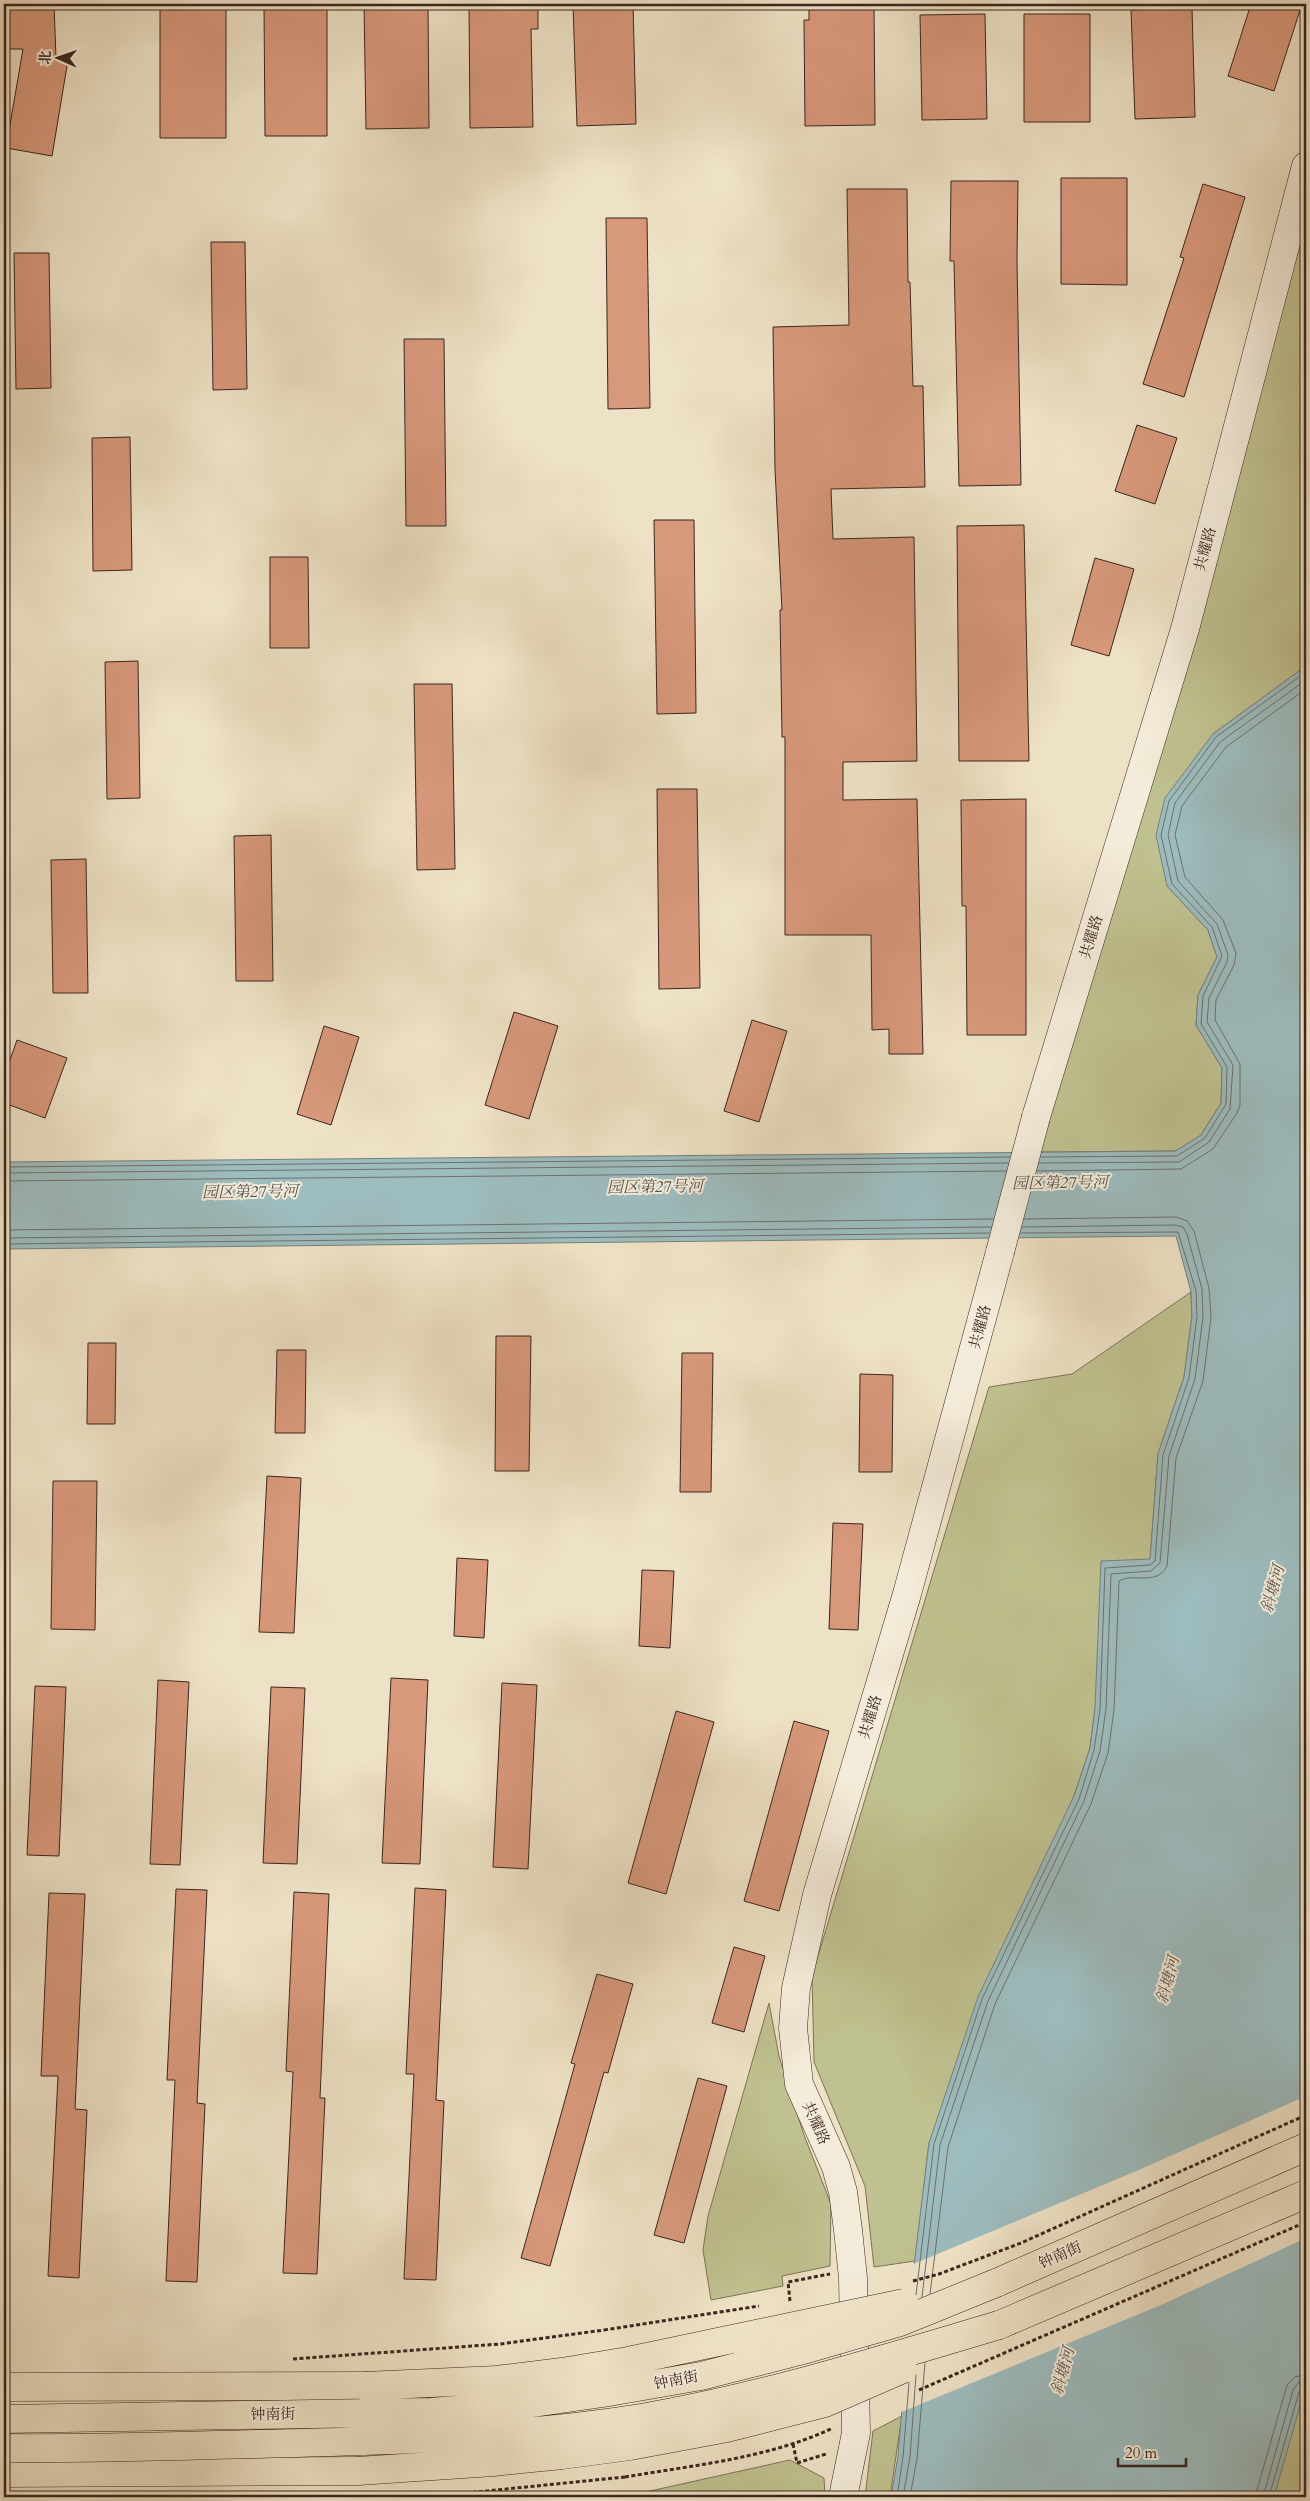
<svg xmlns="http://www.w3.org/2000/svg" width="1310" height="2501" viewBox="0 0 1310 2501" font-family="Cardo,'Noto Serif SC',serif">
	<style>
		.green { fill: #c0c190; stroke: #7e7357 }
		.water { fill: #9dbcbe; stroke: #76807e }
		.pier { fill: #eee2c6 }
		.lines { fill: none; stroke-linecap: round; stroke-linejoin: round }
		.shore { stroke: #6c706e; stroke-width: 1 }
		.building { fill: #d8987b; stroke: #3b251e }
		.secondary-casing { stroke: #3b251e; stroke-width: 29 }
		.primary-casing { stroke: #3b251e; stroke-width: 29 }
		.path { stroke: #3b251e; stroke-width: 3; stroke-dasharray: 4 2.5; stroke-linecap: butt }
		.secondary { stroke: #f4ecda; stroke-width: 28 }
		.primary { stroke: #eee2c6; stroke-width: 28 }
		.secondary-bridge-casing { stroke: #3b251e; stroke-width: 29; stroke-linecap: butt }
		.primary-bridge-casing { stroke: #3b251e; stroke-width: 29; stroke-linecap: butt }
		.path-bridge { stroke: #3b251e; stroke-width: 3; stroke-dasharray: 4 2.5; stroke-linecap: butt }
		.secondary-bridge { stroke: #f4ecda; stroke-width: 28 }
		.primary-bridge { stroke: #eee2c6; stroke-width: 28 }
		.labels { text-anchor: middle; dominant-baseline: central; stroke-width: 4; stroke-linejoin: round; paint-order: stroke }
		.street-label { font-size: 15px; fill: #3b251e; stroke: #f4ecda }
		.water-label { font-size: 16px; font-style: italic; fill: #58524e; stroke: #f4ecda }
	</style>
	<rect width="100%" height="100%" fill="#eee2c6"/>
	<filter id="stains"><feTurbulence type="fractalNoise" baseFrequency=".004" numOctaves="4"/><feColorMatrix values="0 0 0 0 .2 0 0 0 0 .09 0 0 0 0 .02 0 0 0 .5 -.17"/></filter>
	<radialGradient id="worn" r=".72"><stop offset=".6" stop-color="#630" stop-opacity="0"/><stop offset="1" stop-color="#630" stop-opacity=".3"/></radialGradient>
	<path class="green" d="M1306,169V666L1213,734L1167,886L1208,930L1217,957L1198,995L1196,1025L1222,1068L1221,1103L1201,1135L1176,1151L1036,1152Z
		M1191,1292L1192,1316L1184,1377L1158,1454L1150,1560L1095,1708L1090,1748L1074,1796L929,2143L915,2261L874,2267L865,2186L814,2062L812,1976L989,1387L1072,1374Z
		M769,2003L779,2056L804,2135L831,2204L830,2266L782,2276L783,2286L711,2300L703,2250L708,2216Z
		M1306,2383V2497H1273Z
		M902,2416L890,2497H865L873,2431Z
		M790,2460L824,2478L825,2497H623Z"/>
	<path class="water" d="M1306,666V2385L1274,2497H891L898,2456L914,2266L929,2143L978,1997L1074,1796L1090,1748L1095,1708L1101,1561L1150,1559L1158,1454L1184,1377L1192,1316L1191,1292L1176,1236L4,1249V1162L1176,1151L1201,1135L1221,1103L1222,1068L1196,1025L1198,995L1217,957L1208,930L1167,886L1156,835L1165,798L1213,734Z"/>
	<path class="pier" d="M1306,2096V2238L1161,2305L899,2413L911,2265L1134,2172Z"/>
	<g class="lines">
		<path class="shore" d="M1041,1157L1177,1156L1205,1138L1226,1104L1227,1067L1201,1024L1203,996L1222,956L1212,927L1172,884L1161,835L1169,801L1216,737L1306,672
			M1039,1163L1179,1162L1209,1142L1230,1109L1233,1065L1207,1022L1209,998L1227,962L1228,955L1217,924L1178,881L1168,835L1175,803L1220,742L1306,680
			M4,1167L1010,1157
			M1037,1171L1181,1169L1213,1149L1237,1113L1240,1105V1064L1215,1020L1216,1000L1234,965L1236,953L1223,920L1185,877L1175,835L1182,806L1226,747L1306,689
			M4,1173L1008,1163
			M4,1181L1006,1171
			M4,1230L993,1219
			M4,1238L991,1227
			M4,1244L989,1233
			M930,2294L948,2147L995,2004L1091,1804L1108,1753L1114,1710L1119,1581C1134,1572 1156,1587 1167,1566L1176,1458L1203,1381L1211,1317L1209,1288L1194,1231L1187,1221L1176,1217L1024,1219
			M916,2295L934,2144L982,1999L1079,1799L1094,1750L1100,1709L1105,1568L1150,1565L1155,1561L1163,1455L1189,1378L1197,1317L1196,1291L1178,1232L1021,1233
			M922,2297L940,2145L988,2001L1084,1801L1100,1751L1106,1709L1111,1574L1151,1571L1160,1563L1169,1456L1195,1379L1203,1317L1202,1289L1187,1234L1183,1227L1175,1225L1022,1227
			M897,2497L903,2457L909,2383
			M903,2497L910,2457L916,2375
			M910,2497L917,2458L925,2363
			M1255,2497L1287,2385L1295,2377L1306,2374
			M1263,2497L1293,2390L1298,2383L1306,2381
			M1269,2497L1299,2392L1306,2388"/>
	</g>
	<path class="building" d="M7,4H54L56,58L68,60L52,156L6,148L23,49H8Z
		M264,4H327V136H265Z
		M364,4H428L429,128L366,129Z
		M469,4H538V29H531L533,127L470,128Z
		M573,4H633L636,124L577,126Z
		M809,4H874L875,125L805,126L804,20H809Z
		M1251,4H1302L1274,91L1228,76Z
		M160,8H226V138H160Z
		M1192,8L1195,117L1135,119L1131,10Z
		M985,14L987,119L922,120L920,15Z
		M1024,14H1090V122H1024Z
		M1061,178H1127V285L1061,284Z
		M951,181H1018L1017,262L1021,485L959,486L954,261H950Z
		M1203,184L1245,197L1184,397L1143,384L1184,258L1180,257Z
		M847,189H907L908,282H910L913,386H923L925,487L831,489L833,539L914,537L917,761L843,762V800L917,799L923,1054H889V1029L872,1030L871,935H785V737H782L780,610H782L775,469L773,327L849,325Z
		M606,218H647L650,408L608,409Z
		M211,242H245L247,389L213,390Z
		M14,253H49L51,388L16,389Z
		M404,339H444L446,526H406Z
		M1137,425L1177,438L1155,504L1115,491Z
		M130,437L132,570L93,571L92,438Z
		M654,520H694L696,713L657,714Z
		M1024,525L1029,761H959L957,526Z
		M270,557H308L309,648H270Z
		M1095,558L1134,569L1109,656L1071,645Z
		M138,661L140,798L107,799L105,662Z
		M414,684H452L455,869L417,870Z
		M657,789H697L700,988L659,989Z
		M1026,799V1035H967L966,906H962L961,800Z
		M271,835L273,981H236L234,836Z
		M86,859L88,993H53L51,860Z
		M514,1012L558,1026L529,1119L485,1105Z
		M752,1020L787,1031L759,1122L724,1111Z
		M324,1026L359,1037L331,1125L297,1114Z
		M17,1040L67,1058L45,1118L4,1103V1077Z
		M496,1336H531L529,1471H495Z
		M88,1343H116L115,1424H87Z
		M277,1350H306L305,1433H275Z
		M682,1353H713L711,1492H680Z
		M860,1374L893,1375L892,1472H859Z
		M267,1476L301,1478L294,1633L259,1632Z
		M53,1481H97L95,1630L51,1629Z
		M833,1523L863,1524L858,1630L829,1629Z
		M457,1558L488,1560L484,1638L454,1636Z
		M642,1570L674,1571L670,1648L639,1646Z
		M391,1678L428,1680L420,1864L382,1863Z
		M158,1680L189,1682L180,1865L150,1864Z
		M502,1683L537,1685L528,1869L493,1867Z
		M35,1686L66,1687L59,1856L27,1855Z
		M271,1687L305,1688L297,1864L263,1863Z
		M676,1711L714,1722L666,1894L628,1883Z
		M794,1721L829,1731L779,1911L744,1901Z
		M415,1888L446,1890L436,2100L444,2101L436,2280L404,2279L414,2074H406Z
		M176,1889L207,1890L197,2103L205,2104L197,2282L166,2281L175,2080H167Z
		M294,1892L329,1894L320,2098H325L317,2274L283,2273L293,2072L286,2071Z
		M49,1893L85,1894L75,2109L87,2110L79,2278L48,2276L58,2076H41Z
		M734,1947L765,1956L744,2032L712,2023Z
		M597,1974L633,1984L608,2073L604,2072L550,2266L521,2258L575,2064L571,2063Z
		M698,2078L727,2086L684,2243L654,2235Z"/>
	<g class="lines">
		<defs>
			<path id="secondary" d="M1036,1117L1185,629L1306,166
				M843,2497L856,2433L853,2278L848,2230L843,2192L836,2167L799,2084L793,2028L796,1988L817,1895L907,1594L1000,1252"/>
			<path id="primary" d="M996,2283L1306,2147
				M999,2325L1306,2194
				M4,2387L365,2386
				M4,2473L358,2471"/>
		</defs>
		<use href="#secondary" class="secondary-casing"/>
		<use href="#primary" class="primary-casing"/>
		<path class="path" d="M790,2301L788,2282L830,2274
			M293,2359L500,2344L604,2330
			M793,2444L797,2463L826,2454
			M427,2497L625,2477"/>
		<use href="#secondary" class="secondary"/>
		<use href="#primary" class="primary"/>
		<defs>
			<path id="secondary-bridge" d="M1000,1252L1036,1117"/>
			<path id="primary-bridge" d="M365,2386L496,2380L562,2372L628,2361L904,2303
				M4,2419L431,2412L519,2405L603,2393L701,2376L803,2350L900,2322L996,2283
				M4,2448C88,2449 173,2446 257,2444C385,2441 514,2438 641,2418C763,2397 881,2360 999,2325
				M358,2471L493,2462L562,2455L630,2446L727,2428L825,2403L903,2369"/>
		</defs>
		<use href="#secondary-bridge" class="secondary-bridge-casing"/>
		<use href="#primary-bridge" class="primary-bridge-casing"/>
		<path class="path-bridge" d="M913,2281L939,2274L1021,2243L1306,2115
			M604,2330L759,2306
			M919,2390L1306,2222
			M625,2477C695,2465 769,2458 833,2428"/>
		<use href="#secondary-bridge" class="secondary-bridge"/>
		<use href="#primary-bridge" class="primary-bridge"/>
	</g>
	<g class="labels">
		<g class="street-label">
			<text transform="translate(1205 549) rotate(-75)">共耀路</text>
			<text transform="translate(1091 937) rotate(-73)">共耀路</text>
			<text transform="translate(980 1327) rotate(-75)">共耀路</text>
			<text transform="translate(870 1717) rotate(-73)">共耀路</text>
			<text transform="translate(816 2123) rotate(66)">共耀路</text>
			<text transform="translate(1060 2255) rotate(-24)">钟南街</text>
			<text transform="translate(676 2380) rotate(-11)">钟南街</text>
			<text transform="translate(273 2414) rotate(-1)">钟南街</text>
		</g>
		<g class="water-label">
			<text transform="translate(1060 1183) rotate(-1)">园区第27号河</text>
			<text transform="translate(655 1187) rotate(-1)">园区第27号河</text>
			<text transform="translate(250 1192) rotate(-1)">园区第27号河</text>
			<text transform="translate(1273 1589) rotate(-75)">斜塘河</text>
			<text transform="translate(1168 1980) rotate(-75)">斜塘河</text>
			<text transform="translate(1063 2371) rotate(-75)">斜塘河</text>
		</g>
	</g>
	<rect width="1310" height="2501" fill="none" stroke="#eee2c6" stroke-width="20"/>
	<rect x="5" y="5" width="1300" height="2491" fill="none" stroke="#3b251e" stroke-width="2.5"/>
	<rect x="10" y="10" width="1290" height="2481" fill="none" stroke="#3b251e"/>
	<g transform="translate(58 58) rotate(272)" stroke="#f4ecda" stroke-width="4" paint-order="stroke">
	<path d="M0-4L9 19L0 12L-9 19Z" fill="#3b251e"/>
	<text y="-8" font-size="14" font-weight="bold" text-anchor="middle" fill="#3b251e">北</text>
	</g>
	<path d="M1118 2458v8h68v-8" fill="none" stroke="#3b251e" stroke-width="2.5"/>
	<text x="1125" y="2458" font-size="15" fill="#3b251e" stroke="#f4ecda" stroke-width="4" paint-order="stroke">20 m</text>
	<rect width="100%" height="100%" filter="url(#stains)"/>
	<rect width="100%" height="100%" fill="url(#worn)"/>
</svg>
